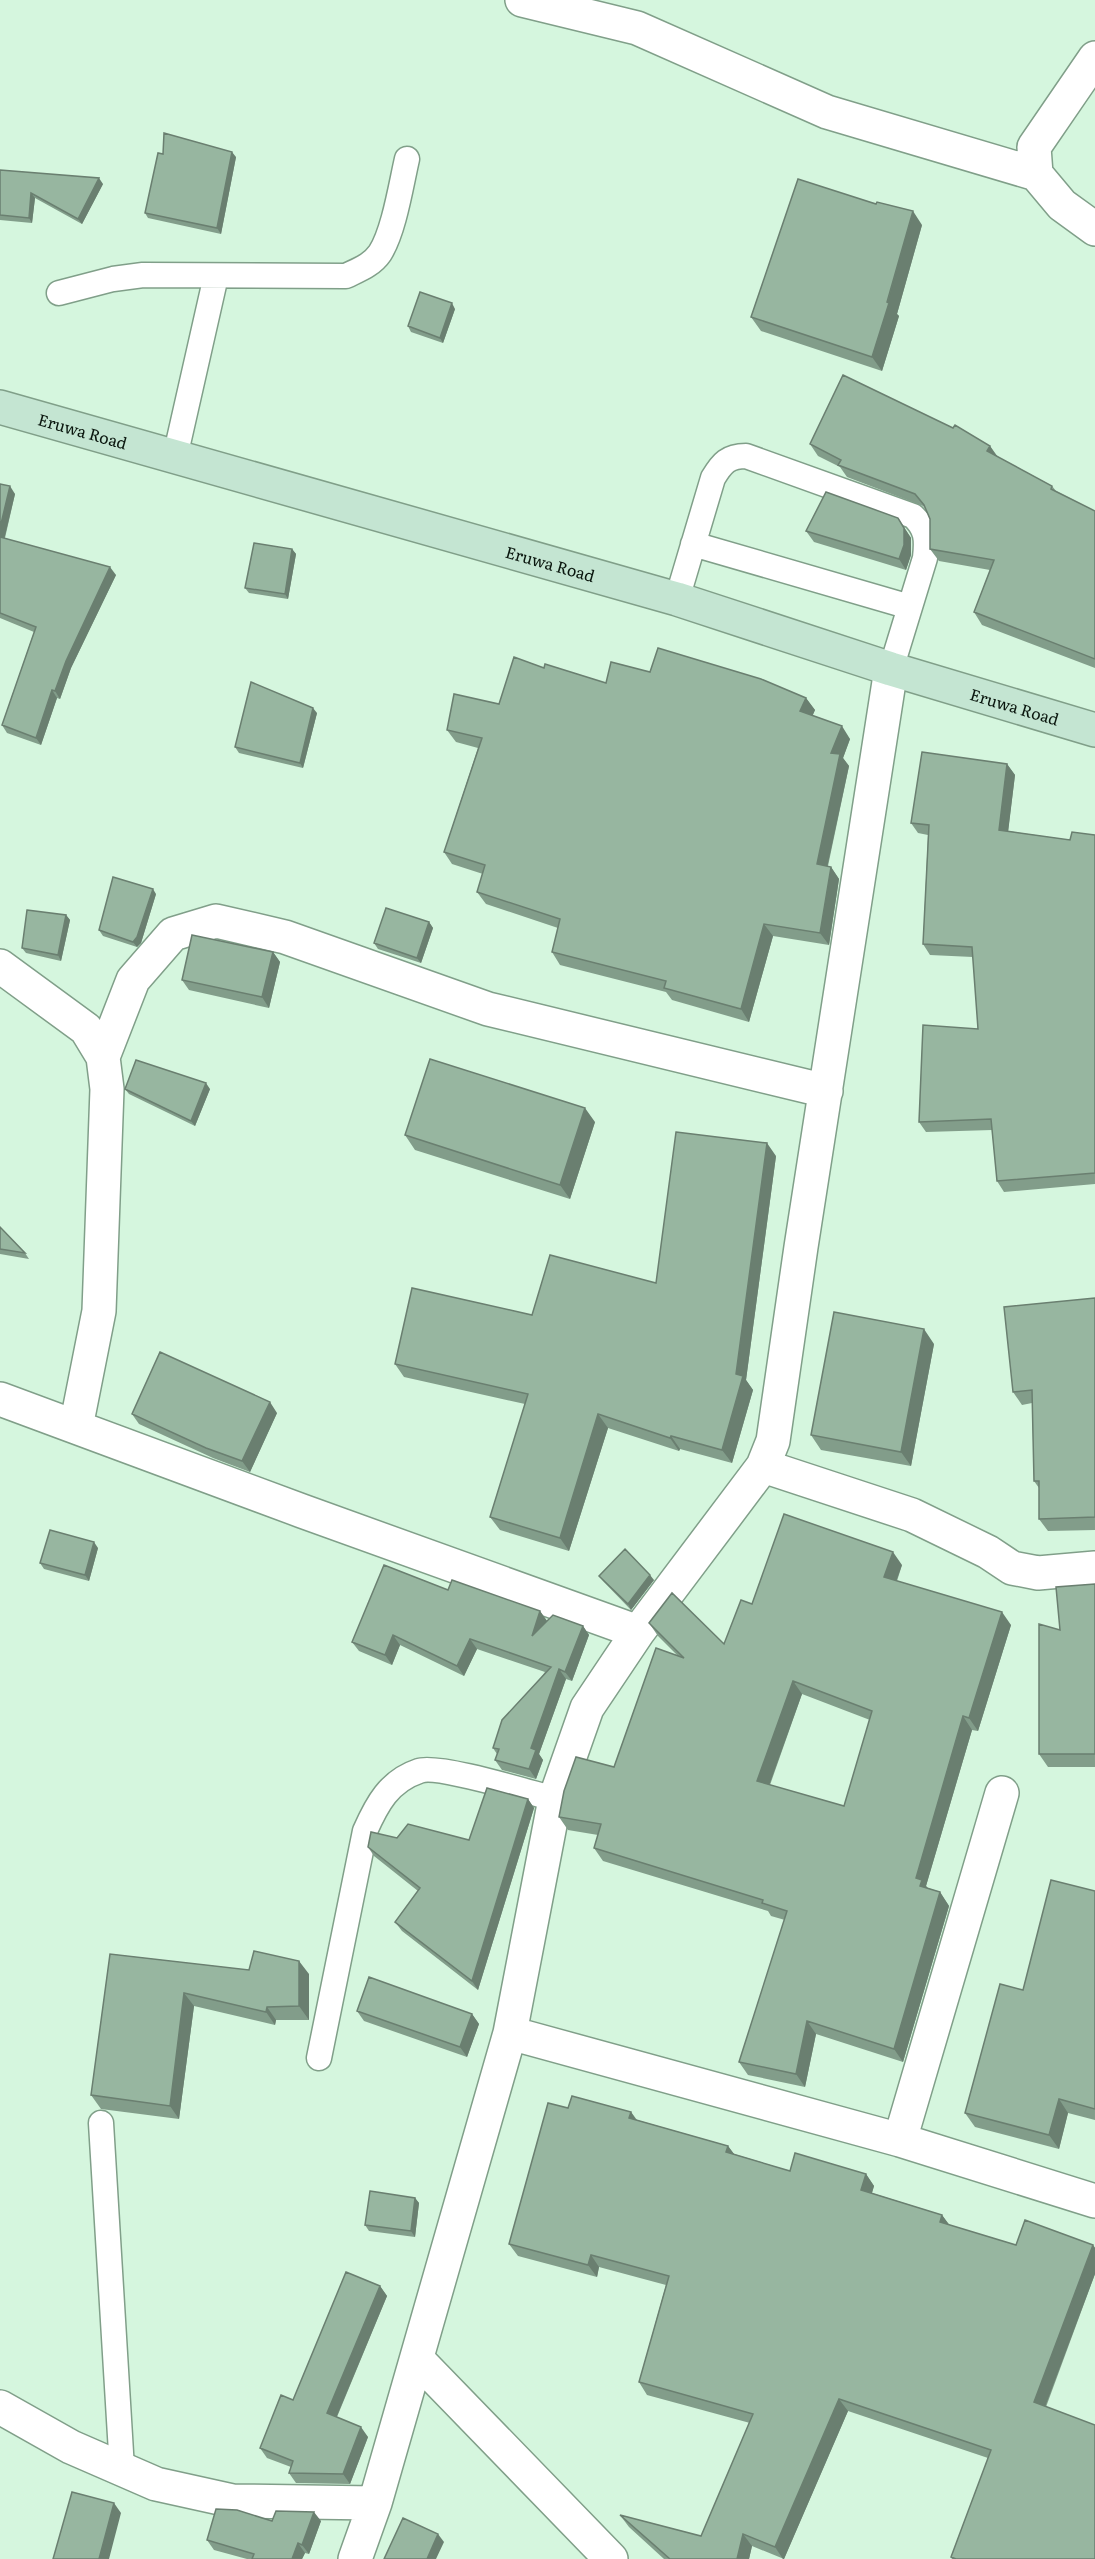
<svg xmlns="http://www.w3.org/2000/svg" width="1095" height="2559" viewBox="0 0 1095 2559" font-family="Literata,serif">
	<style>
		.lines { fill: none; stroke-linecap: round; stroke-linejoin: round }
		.service-casing { stroke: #809f89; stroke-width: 27 }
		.minor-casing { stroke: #809f89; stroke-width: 36 }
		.secondary-casing { stroke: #809f89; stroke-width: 36 }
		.service { stroke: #fff; stroke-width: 24 }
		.minor { stroke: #fff; stroke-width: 33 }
		.secondary { stroke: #c4e5d2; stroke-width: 33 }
		.wall { fill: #829d8a; fill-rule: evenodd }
		.shaded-wall { fill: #6a7f70 }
		.building { fill: #97b6a0; stroke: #6a7f70; stroke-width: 1.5; fill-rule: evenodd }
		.labels { text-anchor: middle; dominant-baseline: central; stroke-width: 5; stroke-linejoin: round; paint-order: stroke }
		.street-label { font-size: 16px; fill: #0a160e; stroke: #f0fef4 }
	</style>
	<rect width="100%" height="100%" fill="#d5f6de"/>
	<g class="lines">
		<defs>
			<path id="service" d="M59,293L113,279L143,275L346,276C358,270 372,265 380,253C394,231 401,185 407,159
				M175,457L216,276
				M693,544L910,607
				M677,599L713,478C722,463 728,456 746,456L913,516C927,529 927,540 925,558L891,669
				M319,2058L365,1831C377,1804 389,1781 419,1771C437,1764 531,1793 555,1799
				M101,2123L122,2469"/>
			<path id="minor" d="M522,0L637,28L827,112L1036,174
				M1095,58L1034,147L1036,174L1062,205L1095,229
				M0,966L86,1029L103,1057L107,1089L99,1311L76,1427
				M103,1057L133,980L173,934L216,921L285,937L488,1009L826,1091
				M0,1399L302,1511L638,1632
				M763,1466L912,1515L988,1552L1012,1568L1038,1573L1095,1568
				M510,2033L900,2140L1095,2201
				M900,2140L1002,1793
				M417,2359L611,2559
				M0,2407L71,2447L156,2484L233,2501L375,2503
				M355,2559L375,2503L510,2033L555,1799L587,1708L638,1632L763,1466L773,1441L801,1247L891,669"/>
			<g id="secondary">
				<path id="s1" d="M0,407L677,599L891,669L1095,730"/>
			</g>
		</defs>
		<use href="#service" class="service-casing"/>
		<use href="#minor" class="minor-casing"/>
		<use href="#secondary" class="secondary-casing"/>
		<use href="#service" class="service"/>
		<use href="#minor" class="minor"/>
		<use href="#secondary" class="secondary"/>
	</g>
	<path class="wall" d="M163,154L236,157L221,234L148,218L145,213Z
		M0,170L103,184L82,224L35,198L32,223L0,220Z
		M922,225L897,314L899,316L882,371L761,331L751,317Z
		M455,309L443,343L411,332L408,326Z
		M953,428L990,446L998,457L1052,486L1056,491L1095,511V668L982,625L974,612L990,570L939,561L930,549V519L926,509L923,506L847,477L840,467L818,456L810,444Z
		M0,484L15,494L5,538L116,575L71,668L60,699L57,698L41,745L7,733L2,725L34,632L0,618Z
		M898,518L911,538V555L906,570L814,542L806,531Z
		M292,549L296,554L288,599L249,593L245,588Z
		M544,668L606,683L650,672L806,698L815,710L812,716L850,739L843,758L849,766L828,866L831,867L839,879L829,945L773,936L749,1022L672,1000L666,992L560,965L552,952L558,928L486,904L477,892L483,874L452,864L444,852L478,748L456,742L447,730L499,704Z
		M317,713L303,768L239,753L235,747Z
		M1007,764L1015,775L1008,831L1070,840L1095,835V1184L1004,1192L997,1181L992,1130L926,1132L919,1122L978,1029L973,957L930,955L923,944L928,835L918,833L911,823Z
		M156,894L141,943L137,947L103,936L99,930Z
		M66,915L70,920L61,961L26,953L22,948Z
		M429,922L433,928L421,963L378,949L374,943Z
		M273,952L280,962L269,1008L189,990L182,980Z
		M125,1089H210L195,1126L129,1094Z
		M595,1122L570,1199L415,1150L405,1135Z
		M776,1156L746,1380L753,1390L732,1463L680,1449L679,1451L608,1428L569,1551L500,1530L490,1517L525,1404L404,1377L395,1364L532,1315L656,1283Z
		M0,1227L25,1253L29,1259L0,1254Z
		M1095,1298V1530L1048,1531L1039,1519V1488L1034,1481L1032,1403L1022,1405L1013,1392Z
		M934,1344L911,1466L821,1450L811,1435Z
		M277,1413L250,1472L213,1458L139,1424L132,1414Z
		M98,1548L89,1581L44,1569L40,1563Z
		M902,1565L897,1581L1011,1625L978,1731L972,1730L926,1886L928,1888L940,1892L949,1906L903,2062L816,2034L805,2087L748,2075L739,2062L785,1920L771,1916L768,1911L603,1861L594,1848L598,1835L568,1830L559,1817L614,1767L678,1656L658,1636L649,1623L724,1644L752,1604ZM802,1694L870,1720L844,1806L770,1785Z
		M599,1576L654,1580L631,1610L603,1581Z
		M1095,1584V1767H1048L1039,1754Z
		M448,1590L540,1611L547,1621L583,1626L589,1635L572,1681L566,1679L539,1754L543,1760L536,1779L502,1770L495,1760L497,1754L493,1748L545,1672L477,1649L464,1676L400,1645L392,1665L359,1651L352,1642Z
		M528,1799L534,1808L478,1990L402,1931L395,1922L418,1891L374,1856L368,1847L397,1838L469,1840Z
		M1095,1891V2120L1068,2113L1059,2149L975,2127L965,2113L1023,1990Z
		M110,1954L249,1970L309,1974V2020H276L275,2025L194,2006L179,2119L101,2109L91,2095Z
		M357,2011L472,2014L479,2024L467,2057L364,2021Z
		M631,2112L637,2120L728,2146L734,2154L790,2171L866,2174L874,2186L872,2193L942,2215L949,2225L1016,2245H1093L1095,2248V2274L1046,2407L1095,2559H952L951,2557L988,2458L848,2411L784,2559L752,2546L749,2559H664L629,2527L620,2515L701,2536L750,2423L647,2395L639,2382L666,2285L599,2267L597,2277L518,2256L509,2244Z
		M415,2198L419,2203L415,2237L369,2231L365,2225Z
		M380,2286L387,2296L337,2417L368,2437L350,2484L296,2483L289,2473L291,2467L267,2458L260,2448L293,2400Z
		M272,2521H321L309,2554L305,2553L302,2559H247L214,2550L207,2540Z"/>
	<path class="shaded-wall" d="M232,152L236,157L221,234L217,228Z
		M99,178L103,184L82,224L78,219Z
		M31,193L35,198L32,223L29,218Z
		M913,211L922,225L897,314L899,316L882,371L872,357Z
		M452,303L455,309L443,343L440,338Z
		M990,446L998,458L987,451Z
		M10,486L15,494L3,544L0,539V528Z
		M898,518L911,538V555L906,570L899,559Z
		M292,549L296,554L288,599L285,594Z
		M110,567L116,575L71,668L60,699L55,691L66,661Z
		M52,690L57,698L41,745L36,738Z
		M806,698L815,710L809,724L800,711Z
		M313,708L317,713L303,768L300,763Z
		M842,726L850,739L843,758L849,766L825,877L817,864L831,753Z
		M1007,764L1015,775L1007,841L999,830Z
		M831,867L839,879L829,945L820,933Z
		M153,889L156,894L141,943L137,947L133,942Z
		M66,915L70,920L61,961L58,955Z
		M429,922L433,928L421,963L417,958Z
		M764,924L773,936L749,1022L741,1009Z
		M273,952L280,962L269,1008L262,997Z
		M206,1083L210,1089L195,1126L191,1121Z
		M585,1108L595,1122L570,1199L560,1185Z
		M767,1143L776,1156L746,1380L753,1390L732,1463L722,1450L736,1374Z
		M924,1329L934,1344L911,1466L901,1452Z
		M270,1402L277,1413L250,1472L242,1461Z
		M598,1414L608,1428L569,1551L560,1538Z
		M671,1436L680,1449L679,1451L670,1438Z
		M94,1542L98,1548L89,1581L85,1575Z
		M893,1552L902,1565L893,1590L884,1577Z
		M650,1575L654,1580L631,1610L628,1604Z
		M540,1611L547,1621L532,1636Z
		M1002,1612L1011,1625L978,1731L969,1718Z
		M583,1626L589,1635L572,1681L565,1672Z
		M393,1635L400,1645L392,1665L385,1655Z
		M470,1639L477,1649L464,1676L457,1666Z
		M559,1669L566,1679L539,1754L543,1760L536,1779L529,1769L531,1748Z
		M793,1681L802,1694L766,1794L757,1781Z
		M963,1716L972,1730L926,1886L931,1893L920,1886L916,1878Z
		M528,1799L534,1808L478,1990L472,1981Z
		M940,1892L949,1906L903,2062L894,2049Z
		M299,1961L309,1974V2020L299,2006Z
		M184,1993L194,2006L179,2119L170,2106Z
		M267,2007L276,2020L275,2025L266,2012Z
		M472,2014L479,2024L467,2057L460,2047Z
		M807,2021L816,2034L805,2087L796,2074Z
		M1059,2099L1068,2113L1059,2149L1049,2135Z
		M631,2112L639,2124L629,2118Z
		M728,2146L737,2158L726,2152Z
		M866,2174L874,2186L869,2202L861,2190Z
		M415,2198L419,2203L415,2237L411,2231Z
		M942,2215L951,2227L940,2222Z
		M1093,2245L1095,2248V2274L1042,2415L1034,2402Z
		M591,2255L599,2267L597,2277L588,2265Z
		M380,2286L387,2296L334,2423L327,2413Z
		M839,2399L848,2411L784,2559H783L775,2547Z
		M361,2427L368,2437L350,2484L343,2474Z
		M114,2503L121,2513L109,2559H99Z
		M314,2512L321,2521L309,2554L302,2545Z
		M438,2534L444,2542L436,2559H427Z
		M743,2534L752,2546L749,2559H737Z
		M298,2543L305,2553L302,2559H292Z"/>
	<path class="building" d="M164,133L232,152L217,228L145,213L158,153L163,154Z
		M0,170L99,178L78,219L31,193L29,218L0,215Z
		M798,179L876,204L877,202L913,211L887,302L889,303L872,357L751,317Z
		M420,292L452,303L440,338L408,326Z
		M843,375L953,428L955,425L990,446L987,451L1052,486L1051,489L1095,511V659L974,612L994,560L930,549V519L924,505L915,494L838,465L841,460L810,444Z
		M0,484L10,486L0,528Z
		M826,492L898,518L904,528V545L899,559L806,531Z
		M0,537L110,567L66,661L55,691L52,690L36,738L2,725L36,627L0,613Z
		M254,543L292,549L285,594L245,588Z
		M658,648L761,679L806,698L800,711L842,726L831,753L840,754L817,864L831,867L820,933L764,924L741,1009L664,988L666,981L552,952L560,919L477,892L485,865L444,852L482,738L447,730L454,694L499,704L514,657L544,668L545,664L606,683L611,662L650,672Z
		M251,682L313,708L300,763L235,747Z
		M922,752L1007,764L999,830L1070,840L1072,832L1095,835V1173L997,1181L991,1119L919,1122L923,1025L978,1029L972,947L923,944L929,825L911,823Z
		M113,877L153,889L137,937L133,942L99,930Z
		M386,908L429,922L417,958L374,943Z
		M27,910L66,915L58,955L22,948Z
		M192,935L273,952L262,997L182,980Z
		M430,1059L585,1108L560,1185L405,1135Z
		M136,1060L206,1083L191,1121L125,1089Z
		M676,1132L767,1143L736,1374L743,1376L722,1450L671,1436L670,1438L598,1414L560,1538L490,1517L528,1394L395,1364L412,1288L532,1315L550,1255L656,1283Z
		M0,1227L25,1253L0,1249Z
		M1095,1298V1517L1039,1519V1481H1034L1032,1390L1013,1392L1004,1307Z
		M834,1312L924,1329L901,1452L811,1435Z
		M160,1352L270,1402L242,1461L206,1448L132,1414Z
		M784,1514L893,1552L884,1577L1002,1612L969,1718L963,1716L916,1878L922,1880L920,1886L940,1892L894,2049L807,2021L796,2074L739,2062L787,1911L762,1903L763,1900L594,1848L601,1824L559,1817L564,1791L576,1757L614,1767L656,1648L684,1658L649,1623L672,1593L724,1644L741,1600L752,1604ZM793,1681L872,1711L844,1806L757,1781Z
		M50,1530L94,1542L85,1575L40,1563Z
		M625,1549L650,1575L628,1604L599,1576Z
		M384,1565L448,1590L452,1580L540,1611L532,1636L553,1615L583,1626L565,1672L559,1669L531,1748L536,1750L529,1769L495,1760L499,1749L493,1748L502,1720L551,1667L470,1639L457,1666L393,1635L385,1655L352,1642Z
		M1095,1584V1754H1039V1624L1060,1630L1056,1587Z
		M487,1788L528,1799L472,1981L395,1922L420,1888L368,1847L371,1832L397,1838L408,1824L469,1840Z
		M1051,1880L1095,1891V2109L1059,2099L1049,2135L965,2113L1000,1984L1023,1990Z
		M254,1951L299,1961V2006L267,2007L266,2012L184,1993L170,2106L91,2095L110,1954L249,1970Z
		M369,1977L472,2014L460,2047L357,2011Z
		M572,2096L631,2112L629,2118L728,2146L726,2152L790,2171L795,2153L866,2174L861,2190L942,2215L940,2222L1016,2245L1025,2220L1093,2245L1034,2402L1095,2425V2559H956L951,2557L991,2450L839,2399L775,2547L743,2534L737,2559H670L620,2515L701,2536L753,2414L639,2382L669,2276L591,2255L588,2265L509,2244L548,2103L568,2108Z
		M370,2191L415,2198L411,2231L365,2225Z
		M346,2272L380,2286L327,2413L361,2427L343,2474L289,2473L293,2461L260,2448L281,2395L293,2400Z
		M72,2492L114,2503L99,2559H53Z
		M216,2509L237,2510L272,2521L276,2511L314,2512L302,2545L298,2543L292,2559H252L254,2554L207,2540Z
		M403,2518L438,2534L427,2559H384Z"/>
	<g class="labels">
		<g class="street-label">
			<text stroke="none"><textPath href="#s1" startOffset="86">Eruwa Road</textPath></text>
			<text stroke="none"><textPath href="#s1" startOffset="572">Eruwa Road</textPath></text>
			<text stroke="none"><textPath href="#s1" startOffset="1058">Eruwa Road</textPath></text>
		</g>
	</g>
</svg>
